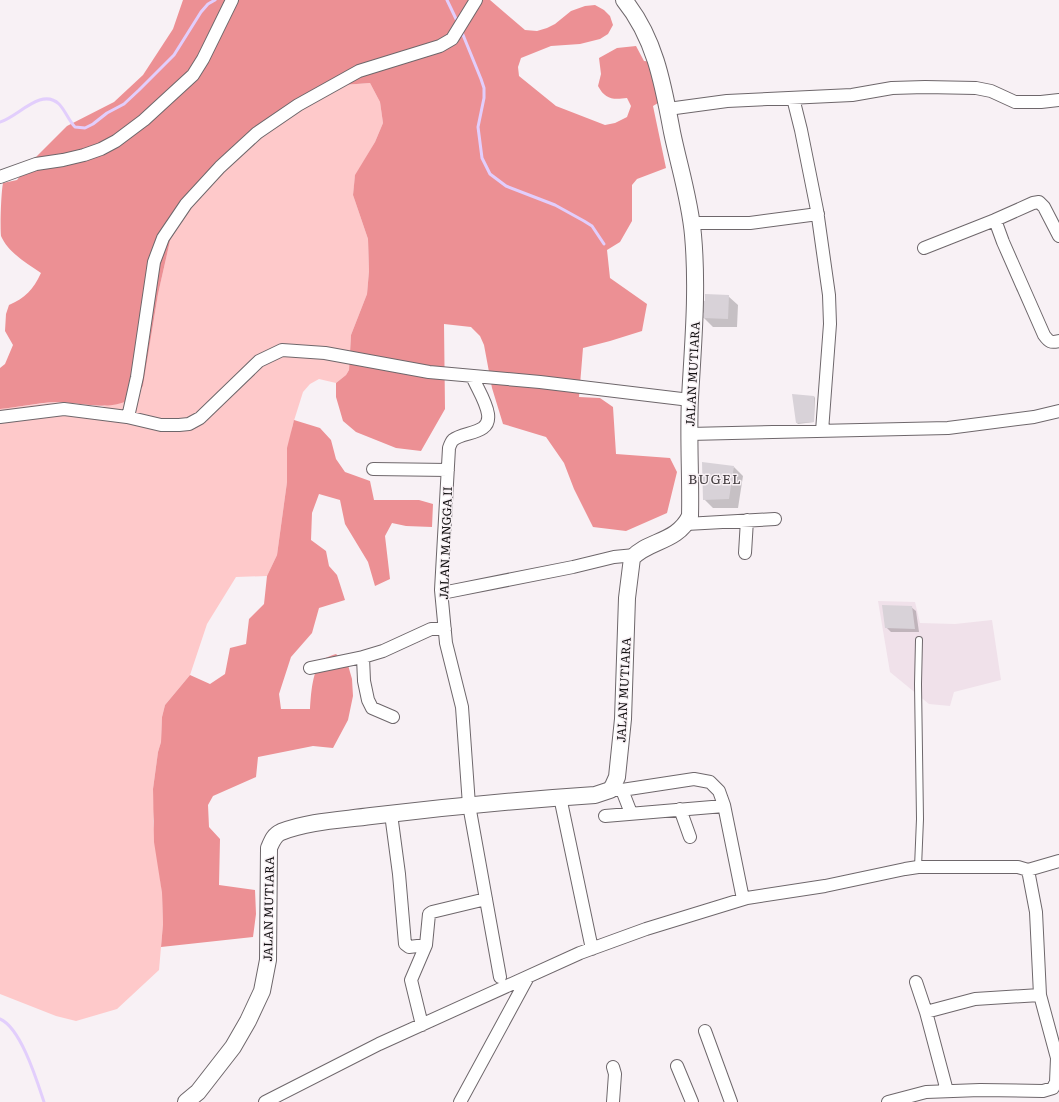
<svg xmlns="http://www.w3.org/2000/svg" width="1059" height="1102" viewBox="0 0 1059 1102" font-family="Literata,serif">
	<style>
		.built { fill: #f0e1ea }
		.green { fill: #fec9ca }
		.forest { fill: #ec9094 }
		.shadow { fill: #0003 }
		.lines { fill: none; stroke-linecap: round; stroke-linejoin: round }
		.stream { stroke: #e2cefc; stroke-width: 3 }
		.building { fill: #d8d2d8 }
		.lane-casing { stroke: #6e676b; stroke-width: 8 }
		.street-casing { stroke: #6e676b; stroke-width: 14 }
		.secondary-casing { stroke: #6e676b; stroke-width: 18 }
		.lane { stroke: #fff; stroke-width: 6 }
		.street { stroke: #fff; stroke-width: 12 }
		.secondary { stroke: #fff; stroke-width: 16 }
		.labels { text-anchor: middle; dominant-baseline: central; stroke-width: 3; stroke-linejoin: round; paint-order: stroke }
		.street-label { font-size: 12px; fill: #0f0d0e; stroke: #f8f1f5 }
		.quarter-label { font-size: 14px; letter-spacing: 1px; fill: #453f42; stroke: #f8f1f5 }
	</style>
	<rect width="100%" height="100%" fill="#f8f1f5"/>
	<path class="built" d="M878,601L915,602L920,623L955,624L992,620L1001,680L954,692L950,706L929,704L890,672Z"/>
	<path class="green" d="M370,83L380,102L383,123L375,142L355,176L353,195L368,239L369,271L367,294L351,335L349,370L346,375L336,383L319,379L310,384L303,392L292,427L287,482L277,555L267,576L236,577L207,624L190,675L165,705L162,717L161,742L158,752L153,789L154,809L153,821L162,893L163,924L159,970L117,1009L76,1021L56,1016L0,994V409L55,402L102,407L140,391L143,386L158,294L172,232L198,194L264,131L343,85Z"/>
	<path class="forest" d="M183,0H490L525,30L537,31L547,28L555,24L571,11L585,6L595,5L604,10L610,16L613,25L608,34L600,39L580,44L551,46L521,58L518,67L519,76L556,106L605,125L615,123L627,117L631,106L627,98C612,100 605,99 598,86L601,74L599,58L617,48L636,46L644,61L654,62L663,100L653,106L666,168L637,179L632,185V221L620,242L607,250L610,278L647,304L642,331L610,341L583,348L579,397L600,398L613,407L616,454L670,458L677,472L667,513L626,531L593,527L574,489L564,463L546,437L503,424L492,388L484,345L480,336L471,327L444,324L445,409L421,451L396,448L356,432L343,421L336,397V383L346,375L349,370L351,335L367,294L369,271L368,239L353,195L355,175L375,142L383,123L380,102L370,83L343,85L264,131L198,194L172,232L158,294L143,386C124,417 84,402 55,402C37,403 18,407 0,409V368L5,364L13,345L5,331L6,314L9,305C25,298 33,290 41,273C26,263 8,252 1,236C0,227 1,193 3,183L17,180L34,159L67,126L114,102L143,75L173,29Z
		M294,420L320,428L331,440L336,459L345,472L370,481L374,500H419L433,504L432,527L406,526L392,523L385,536L390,579L375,586L368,562L345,524L340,500L319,494L312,513L311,540L326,551L329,566L337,575L345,600L319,608L312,633L291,657L279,694L281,709H310C311,695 312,668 324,659C327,657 332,655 336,654L348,665L352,679L353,696L348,720L333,748L313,746L258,757L256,777L213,796L208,805L209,827L220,839L219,885L255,890L256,914L253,937L161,947L163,924L162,893L154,842L153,789L158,752L161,742L162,717L165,705L190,675L210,684L225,674L230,648L246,644L249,619L264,604L267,576L277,555L287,482V448Z"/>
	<path class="shadow" d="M728,296L738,305L737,327H713L704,318L705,314L700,310L706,302Z
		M814,396L815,398L814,422L798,424L797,423Z
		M734,467L743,476L738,508H713L704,499Z
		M911,607L916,611L919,632H891L886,627Z"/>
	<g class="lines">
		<path class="stream" d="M447,0L458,23
			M461,30L481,79L484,88V98L478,127L482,158L490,174L506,186L555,205L584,221L592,226L604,244
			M0,122C18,117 41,87 59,104C65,110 69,121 75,127L85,128L93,124L107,113L124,104L139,90L174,55L201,12L208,4L215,0
			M0,1019C21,1028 37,1081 44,1102"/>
	</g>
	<path class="building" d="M705,294L729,295L728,319L703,318L704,310H699L700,300L705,301Z
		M792,394L814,396V422L796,423Z
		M702,462L734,466L729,499L703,500Z
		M882,605L912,606L915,629L885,628Z"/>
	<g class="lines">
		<defs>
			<path id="lane" d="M918,867L920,819L918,684L919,640"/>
			<path id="street" d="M793,98L801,130L817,210L829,295L830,324L822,431
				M668,109L727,101L852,95L892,88L925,87L976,88L991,91L1015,102H1041L1059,100
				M0,177L36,164L63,160L84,155L101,149L116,141L144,120L193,75L203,59L232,0
				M692,223H750L818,214
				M1059,236L1044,207L1039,202L1033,203L995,220L1003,242L1044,335C1049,342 1051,343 1059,341
				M924,248L995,220
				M472,376C477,388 486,401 488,414C491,435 464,431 453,440C451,442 450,445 449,448L441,590L446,643L462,707L469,805L500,977
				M0,417L64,409L127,417L161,425H179L189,424L200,418L259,361L282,350L325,353L429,372L540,382L690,400
				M128,417L137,377L154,262L163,238L186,204L220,167L257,133L298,105L359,71L440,46L452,39L476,0
				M689,434L948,428L1034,417L1059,411
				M373,469L448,470
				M686,524L775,519
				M745,553L747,520
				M442,593L573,567L614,557L635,555
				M363,657L383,651L431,629H445
				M310,668L363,657L364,681L368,700L372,708L393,717
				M610,790H622L694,779L710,782L719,791L724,805L743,899
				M622,790L631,813
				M560,797L592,949
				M680,809L690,837
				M391,814L399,874L405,944L409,947L426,945
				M605,816L724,806
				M1028,870L1059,861
				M916,982L926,1012L947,1091
				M926,1012L975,999L1040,995
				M422,1025L411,980L426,945L429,914L432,912L486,899
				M705,1031L731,1102
				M677,1066L692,1102
				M613,1067L615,1074L613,1102
				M265,1102L379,1044L580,953L646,929L747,898L825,886L905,869L918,867H1018L1028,870L1036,912L1040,995L1057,1058L1056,1082L1053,1088L1043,1091L980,1090L926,1092L888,1102
				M460,1102L528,977"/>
			<path id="secondary" d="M186,1102L198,1092L233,1047L248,1021L262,991L268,960L269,848C272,841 274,835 281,832C309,821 342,820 371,816C445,807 520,800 595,795L610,790L613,786L617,777L623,719L627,598L632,558C648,540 677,543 690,516C691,477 688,438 690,398C693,344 698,290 693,235C690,200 679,166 672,132C663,84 655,38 624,0"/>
		</defs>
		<use href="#lane" class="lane-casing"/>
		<use href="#street" class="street-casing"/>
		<use href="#secondary" class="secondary-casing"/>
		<use href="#lane" class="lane"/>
		<use href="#street" class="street"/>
		<use href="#secondary" class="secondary"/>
	</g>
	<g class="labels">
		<g class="street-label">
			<text transform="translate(692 374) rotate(-87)">JALAN MUTIARA</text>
			<text transform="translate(445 543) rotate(-88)">JALAN MANGGA II</text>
			<text transform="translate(623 690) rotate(-87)">JALAN MUTIARA</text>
			<text transform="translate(268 909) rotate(-89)">JALAN MUTIARA</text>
		</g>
		<g class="quarter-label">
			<text x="715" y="478">BUGEL</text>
		</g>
	</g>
</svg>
